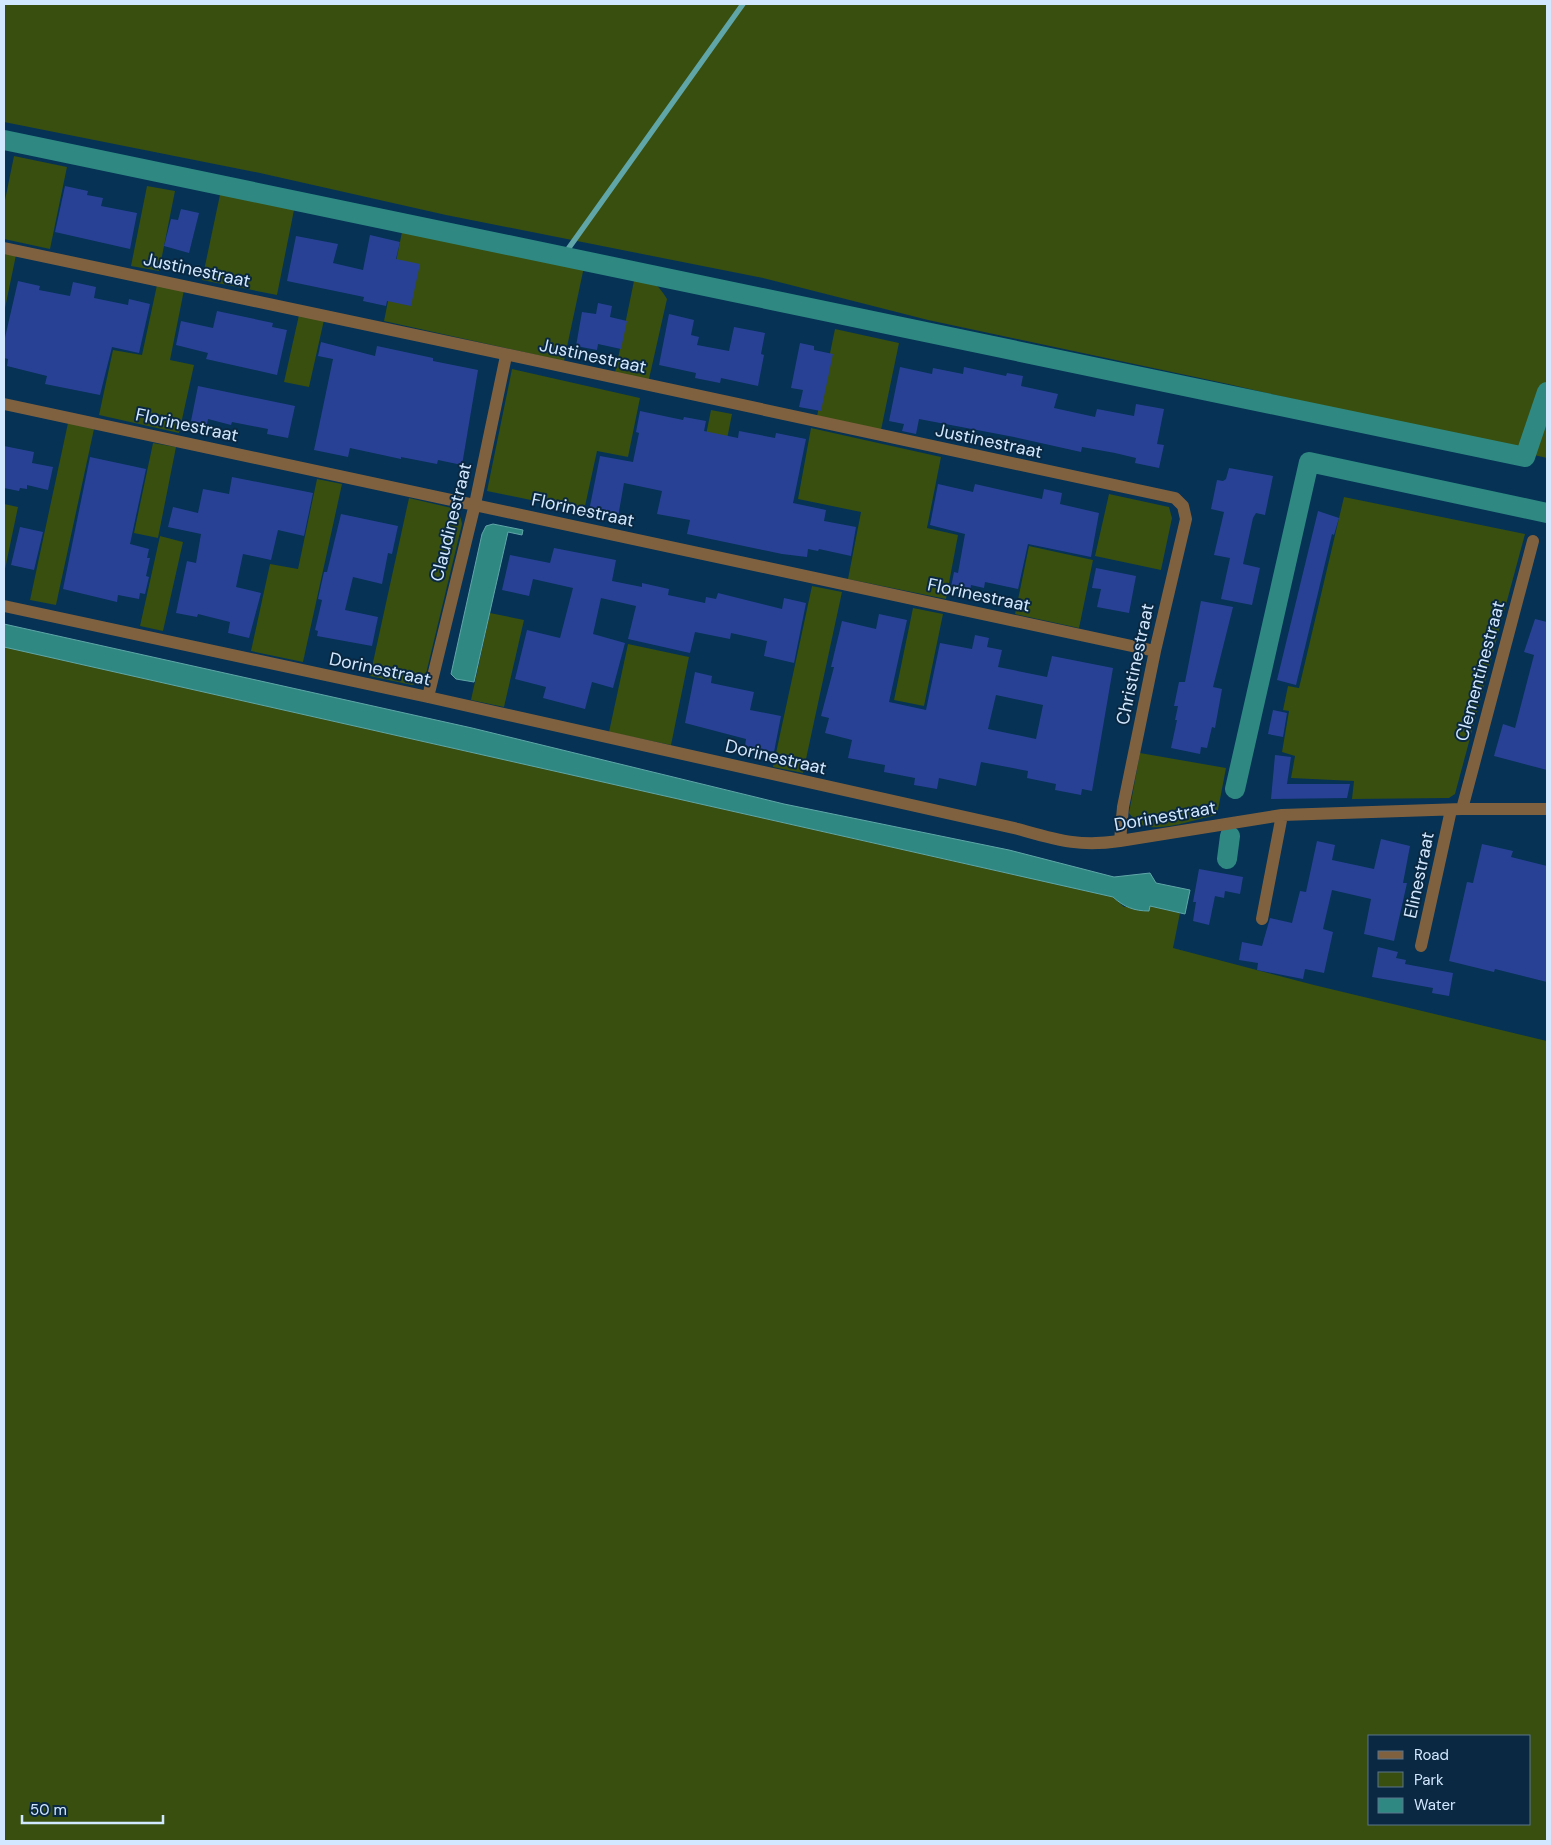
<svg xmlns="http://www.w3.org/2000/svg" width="1551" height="1845" viewBox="0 0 1551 1845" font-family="'DM Sans',sans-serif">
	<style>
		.green { fill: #384f10; fill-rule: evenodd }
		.water { fill: #2f8982; stroke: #60a6a8 }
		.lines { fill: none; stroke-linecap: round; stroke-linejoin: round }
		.stream { stroke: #60a6a8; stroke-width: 5.5 }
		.canal { stroke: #2f8982; stroke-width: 20 }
		.building { fill: #294195; fill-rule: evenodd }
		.minor { stroke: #80613f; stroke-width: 12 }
		.labels { text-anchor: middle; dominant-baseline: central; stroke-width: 4; stroke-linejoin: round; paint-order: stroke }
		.street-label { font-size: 18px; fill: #d2e8ff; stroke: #0a2841 }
	</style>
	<rect width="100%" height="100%" fill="#053255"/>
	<path class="green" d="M4,4H1547V458L1228,384L928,320L763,278L446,215L260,173L4,122Z
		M14,156L67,167L50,249L4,239V205Z
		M147,186L175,191L159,271L131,266Z
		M221,190L295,205L277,295L202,280Z
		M403,227L584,267L564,361L384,321Z
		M4,252L16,255L4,313Z
		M635,276C652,280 658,284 667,299L649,379L615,373Z
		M157,285L184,290L170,360L194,365L179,433L99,415L113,350L142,355Z
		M299,315L324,320L309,387L284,382Z
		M835,329L899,343L881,430L817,416Z
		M512,369L640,398L628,457L597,451L584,511L487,491Z
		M711,410L732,414L719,479L698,475Z
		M68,423L94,429L56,605L30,600Z
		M811,428L941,457L927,528L958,535L946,599L848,579L861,512L798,499Z
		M153,443L176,447L158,538L134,533Z
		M317,479L342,484L303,662L251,651L270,564L298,569Z
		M1109,494L1169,507L1172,518L1161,570L1095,556Z
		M1344,497L1525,534L1455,794L1449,798L1352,799L1354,781L1291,778L1295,756L1282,752L1289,711L1283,710L1288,686L1299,688Z
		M409,498L456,509L460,514L462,524L425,678L423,682L412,685L370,676Z
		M4,504L18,507L4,574Z
		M160,536L183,542L163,631L140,626Z
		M1029,546L1093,560L1079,628L1015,614Z
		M812,586L842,592L803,773L773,767Z
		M913,608L943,614L924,706L894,700Z
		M490,613L524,620L504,707L471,700Z
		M628,644L689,657L671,745L609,732Z
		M4,645L1113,897L1124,907L1150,906L1180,913L1173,948L1314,985L1547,1041V1841H4ZM1370,1736H1530V1824H1370Z
		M1140,753L1226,768L1217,815C1196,819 1166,831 1144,826C1137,824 1133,818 1129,813Z"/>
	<path class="water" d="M493,524L523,530L522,535L508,532L474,682L456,679L451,674L482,534L486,526Z
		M4,624L472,728L784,804L1009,850L1114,877L1150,873L1156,883L1190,890L1185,914L1150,906L1149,911C1134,911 1124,907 1113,897L4,647Z"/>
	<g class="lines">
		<path class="stream" d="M563,256L743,4"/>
		<path class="canal" d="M4,140L1525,457L1547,392
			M1235,789L1309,462L1547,513
			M1227,859L1230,836"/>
	</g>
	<path class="building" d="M65,186L88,191L87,195L103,198L101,206L137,213L130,249L55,232Z
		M181,209L199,213L189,253L164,246L171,219L178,220Z
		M370,235L400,242L396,259L420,264L411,306L387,301L386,306L363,301L364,297L287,281L296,236L338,244L333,263L363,270Z
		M18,281L40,286L39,290L70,296L73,282L96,287L94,298L128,305L129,299L150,304L139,353L112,347L100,395L45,384L47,376L7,366L8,359L4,358V342Z
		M598,303L612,306L610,317L627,321L621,349L598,344L597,350L576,346L582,312L596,314Z
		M217,311L273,323L272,327L287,330L277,375L206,359L208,353L176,345L181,321L213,328Z
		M669,314L694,320L691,335L699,337L697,345L729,351L734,327L765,333L761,354L764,355L758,386L721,378L720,383L695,378L696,373L659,365Z
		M321,342L375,356L377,346L433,358V361L478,370L462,465L438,460L437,464L401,457V459L350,448L348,457L314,450L333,359L318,356Z
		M800,343L814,346V350L833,354L821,411L799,407L803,390L791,388Z
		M900,367L932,374L933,368L963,374L964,367L1006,376L1007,373L1023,376L1021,386L1058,394L1054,408L1095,417L1097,409L1134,416L1136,404L1164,409L1157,444L1164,445L1159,468L1135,463L1136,458L1115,453L1082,447L1081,452L1014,437L919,419L916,434L902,431L904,424L889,421Z
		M198,386L295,406L288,438L267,434L268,429L232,422L231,425L208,419L207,424L191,421Z
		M640,411L683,420L684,417L706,421L704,431L738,438L739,431L775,438L776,433L806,439L793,503L826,510L824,521L856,527L851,556L819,549L818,551L808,549L807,557L782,554L687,534L690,520L657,514L662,491L624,483L618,517L589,511L600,456L633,462L639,433L636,432Z
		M4,446L34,452L32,463L53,467L48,490L27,485V489L20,488L19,491L4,488Z
		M90,457L146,469L130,544L149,549L147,558H150L146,576L149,577L145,594L140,593L139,599L118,595L117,602L63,589Z
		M1229,468L1273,476L1265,515L1256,513L1253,518L1243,564L1260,568L1252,605L1221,599L1230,558L1214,555L1224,512L1211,509L1217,480L1223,481L1226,479Z
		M232,477L313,493L304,536L278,530L271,560L243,554L236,587L261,593L249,638L228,633L230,622L198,614L197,617L176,613L187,561L196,563L201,534L168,527L173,507L198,513L203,489L229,494Z
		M938,484L973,492L975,484L1042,499L1044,489L1062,493L1060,504L1099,513L1091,557L1028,544L1018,589L985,582L984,588L971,585L970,591L951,587L954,572L958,573L965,534L930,525Z
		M1318,511L1339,518L1334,535L1332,534L1296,685L1277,680Z
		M341,514L398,526L392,554L388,553L382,584L353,577L345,610L378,617L372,646L317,636L318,631L315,630L322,600L318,599L324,572H327Z
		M20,527L43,532L34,570L11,565Z
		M554,548L616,560L612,581L642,587V583L669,589L668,595L705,603L706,597L716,599L718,593L782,609L784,598L806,603L794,663L764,656L767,641L731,633L730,639L695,632L690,653L628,639L636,606L601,598L593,634L625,643L613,688L592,682L585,709L543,698L546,687L515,679L527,630L560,638L573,588L533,579L529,596L502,590L510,555L550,563Z
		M1096,568L1136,576L1129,613L1097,607L1101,589L1092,588Z
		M1201,601L1233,607L1213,687L1222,689L1215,728L1212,727L1207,748L1201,747L1200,754L1171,748L1177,720H1175L1178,706H1174L1179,682H1185Z
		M879,614L907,620L889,702L926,710L940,643L972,649L975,635L989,638L987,647L1002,650L998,667L1047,677L1052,656L1113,668L1092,791L1082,789L1081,795L1055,790L1056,784L1027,778L1028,771L981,762L976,786L939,778L937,789L914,785L915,778L884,772L885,765L848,758L852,740L825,733L829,718L821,716L834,667H831L842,621L876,629ZM996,695L1043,705L1036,739L988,729Z
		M1535,619L1547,622V770L1494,756L1503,724L1515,728L1534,655L1524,652Z
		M695,672L712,676L711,683L754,692L750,710L781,716L774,752L745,746L746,739L685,723Z
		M1273,710L1287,713L1283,737L1268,734Z
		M1275,755L1291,757L1287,784H1350L1347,798L1271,799Z
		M1381,839L1410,846L1403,883H1407L1394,941L1364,934L1371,899L1332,890L1323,929L1333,932L1324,973L1305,969L1303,979L1257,970L1258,963L1239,960L1242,942L1262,946L1270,918L1292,923L1300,891L1306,892L1317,841L1335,845L1332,860L1374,869Z
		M1482,844L1513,851L1511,857L1547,866V982L1495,969L1494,972L1449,961L1467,882L1473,883Z
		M1199,869L1243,877L1240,894L1225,891L1224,898L1215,896L1209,925L1193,921L1196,902H1193Z
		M1378,947L1398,952L1396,958L1406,960L1405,964L1453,973L1449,996L1432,993L1433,988L1372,977Z"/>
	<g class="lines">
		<path class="minor" d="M4,248C395,329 784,415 1175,498L1183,506L1186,519L1155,651L1123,807L1120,841
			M4,404L1155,651
			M4,606L428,697L1018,829C1058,840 1078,847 1120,841L1282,815L1462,809H1547
			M428,697L475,504L506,356
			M1462,809L1533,541
			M1262,919L1282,815
			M1421,946L1451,810"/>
	</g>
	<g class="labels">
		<g class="street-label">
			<text transform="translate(197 270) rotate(12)">Justinestraat</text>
			<text transform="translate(593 356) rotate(12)">Justinestraat</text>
			<text transform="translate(187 425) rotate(12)">Florinestraat</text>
			<text transform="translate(989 441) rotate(12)">Justinestraat</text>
			<text transform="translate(583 510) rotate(12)">Florinestraat</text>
			<text transform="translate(451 522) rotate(-76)">Claudinestraat</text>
			<text transform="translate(979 595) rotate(12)">Florinestraat</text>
			<text transform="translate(1135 664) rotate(-78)">Christinestraat</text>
			<text transform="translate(380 669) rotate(12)">Dorinestraat</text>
			<text transform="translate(1480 671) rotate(-75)">Clementinestraat</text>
			<text transform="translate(776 757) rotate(13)">Dorinestraat</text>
			<text transform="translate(1165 816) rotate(-10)">Dorinestraat</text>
			<text transform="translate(1419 875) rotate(-78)">Elinestraat</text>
		</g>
	</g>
	<rect width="1551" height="1845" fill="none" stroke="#d2e8ff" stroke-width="10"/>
	<rect x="1368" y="1735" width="162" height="90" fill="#0a2841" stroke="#5a758d"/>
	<rect x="1378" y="1751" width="25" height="8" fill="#80613f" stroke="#5a758d"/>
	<text x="1414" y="1760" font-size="15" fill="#d2e8ff">Road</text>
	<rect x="1378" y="1772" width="25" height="15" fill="#384f10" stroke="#5a758d"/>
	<text x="1414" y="1785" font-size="15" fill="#d2e8ff">Park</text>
	<rect x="1378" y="1798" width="25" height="15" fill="#2f8982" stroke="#5a758d"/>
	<text x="1414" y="1810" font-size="15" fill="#d2e8ff">Water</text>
	<path d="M22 1815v8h141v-8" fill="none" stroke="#d2e8ff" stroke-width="2.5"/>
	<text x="30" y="1815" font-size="15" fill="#d2e8ff" stroke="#0a2841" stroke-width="4" paint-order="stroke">50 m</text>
</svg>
